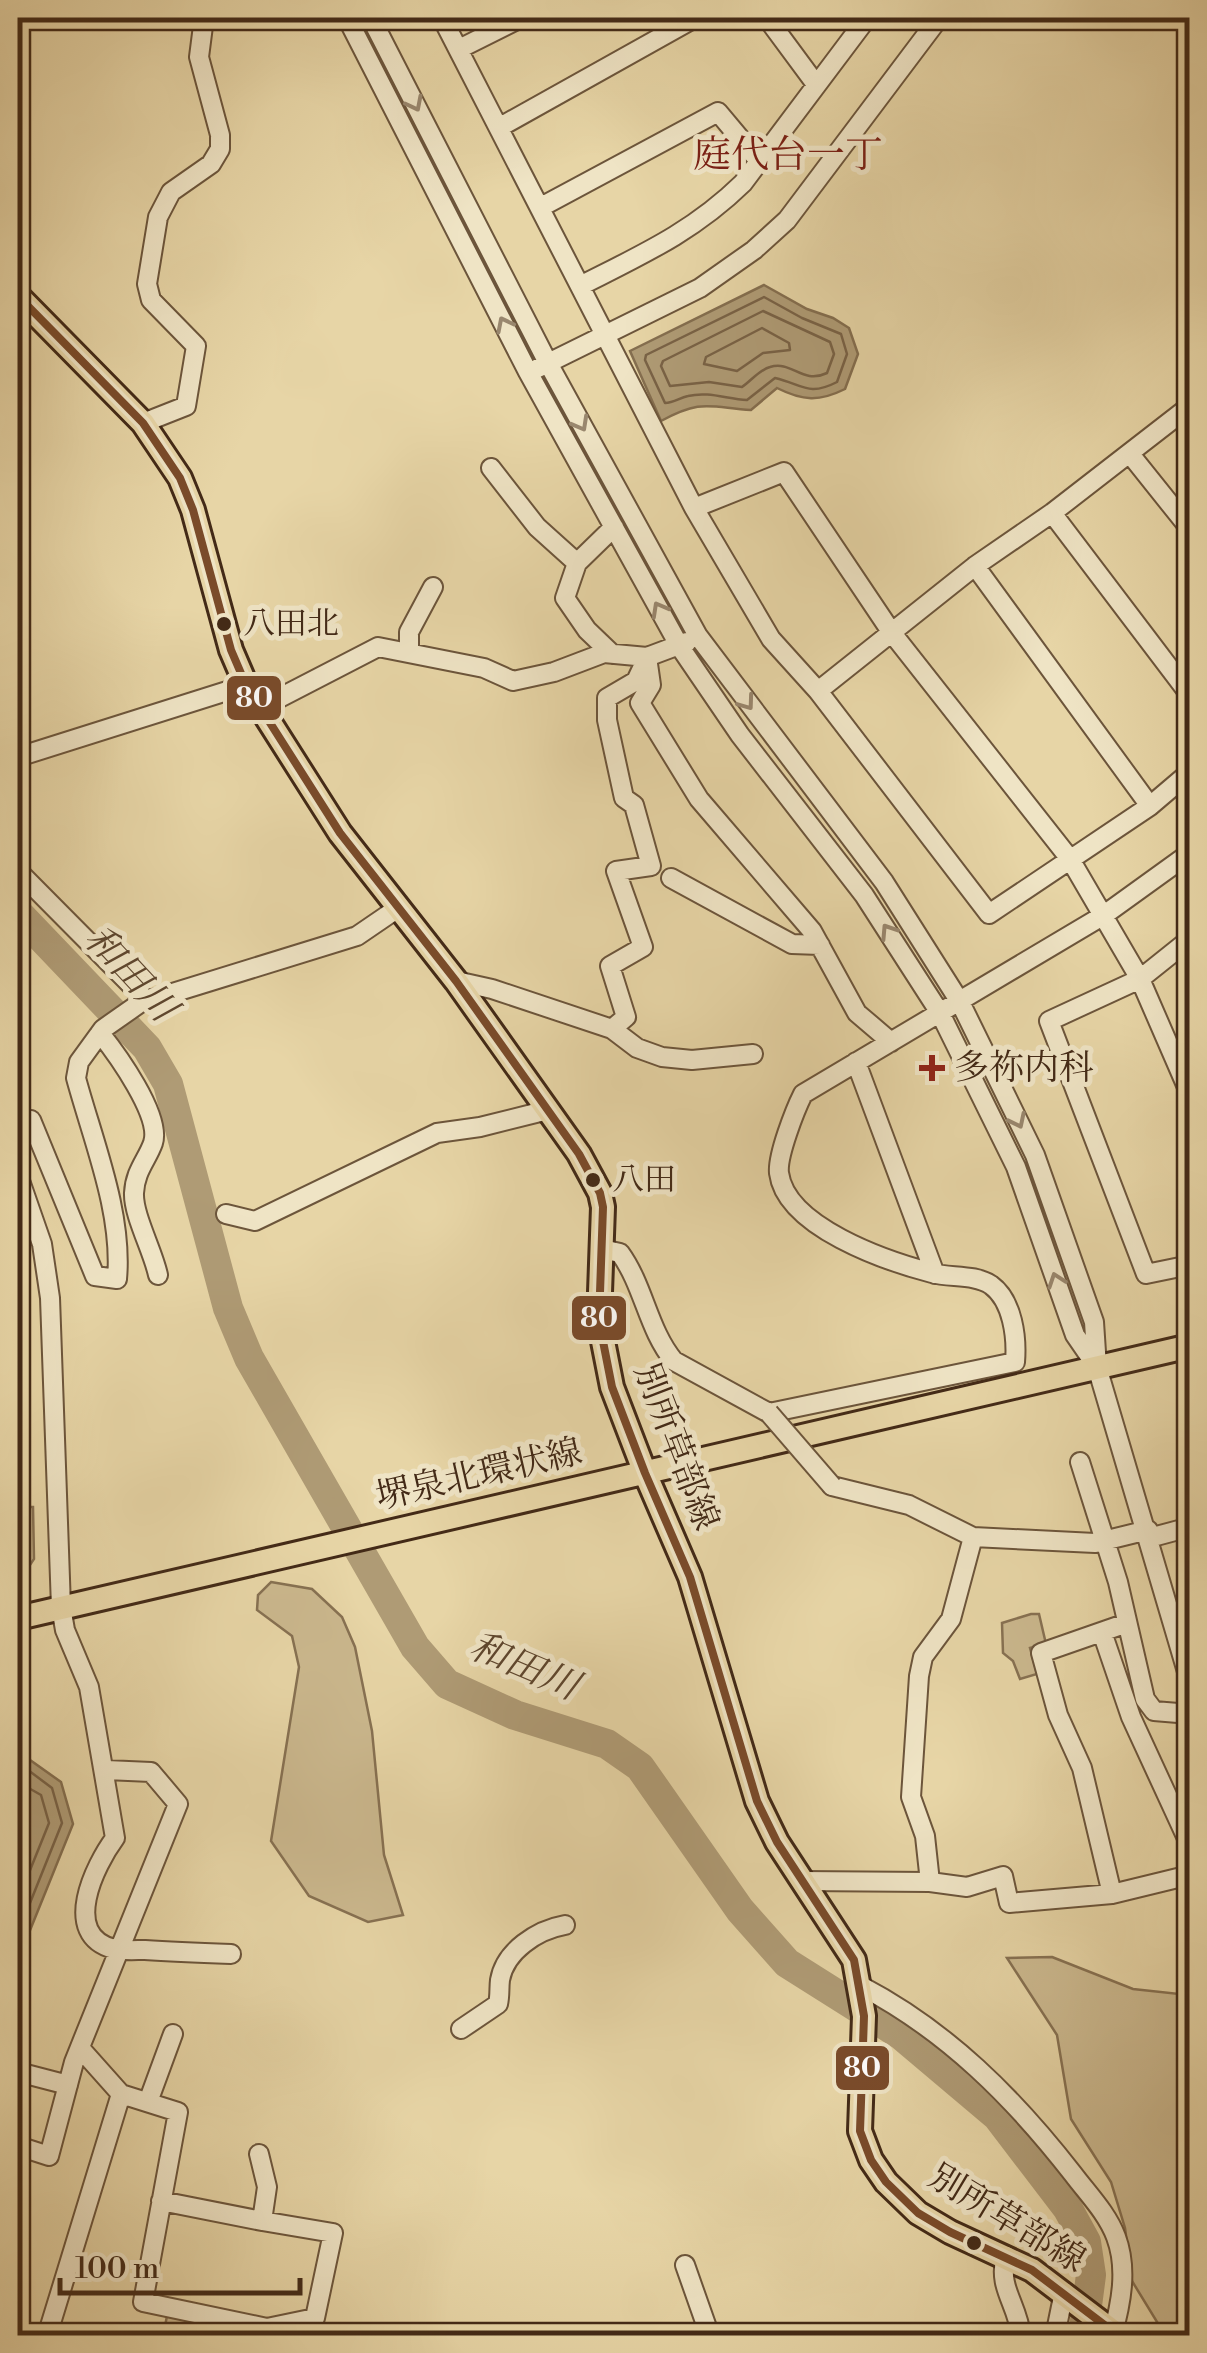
<svg xmlns="http://www.w3.org/2000/svg" width="1207" height="2353" viewBox="0 0 1207 2353" font-family="'Libre Bodoni','Noto Serif JP',serif">
	<style>
		.green { fill: #cbb88e; stroke: #877152; stroke-width: 2.5 }
		.water { fill: #af9b75; stroke: #846e4f; stroke-width: 2.5 }
		.lines { fill: none; stroke-linecap: round; stroke-linejoin: round }
		.shore { stroke: #796246; stroke-width: 2.5 }
		.river { stroke: #af9b75; stroke-width: 30 }
		.minor-casing { stroke: #6c553b; stroke-width: 22 }
		.major-casing { stroke: #432a17; stroke-width: 28 }
		.minor { stroke: #efe4c5; stroke-width: 18 }
		.major { stroke: #e7d5a6; stroke-width: 22 }
		.minor-bridge-casing { stroke: #6c553b; stroke-width: 22; stroke-linecap: butt }
		.minor-bridge { stroke: #efe4c5; stroke-width: 18 }
		.bus-1-casing { stroke: #efe4c5; stroke-width: 15 }
		.bus-1 { stroke: #7a4b2a; stroke-width: 8 }
		.oneway { stroke: #99876e }
		.bus-dot { fill: #432a17; stroke: #efe4c5; stroke-width: 4 }
		.poi-dot { fill: #8f2418; stroke: #efe4c5; stroke-width: 4 }
		.labels { text-anchor: middle; dominant-baseline: central; stroke-width: 10; stroke-linejoin: round; paint-order: stroke }
		.bus-label { font-size: 32px; fill: #432a17; stroke: #efe4c5; text-anchor: start }
		.poi-label { font-size: 35px; fill: #432a17; stroke: #efe4c5; text-anchor: start }
		.street-label { font-size: 35px; fill: #432a17; stroke: #efe4c5 }
		.neighbourhood-label { font-size: 38px; fill: #7a1f14; stroke: #efe4c5 }
		.water-label { font-size: 38px; font-style: italic; fill: #5e462e; stroke: #efe4c5 }
		.line-badge { stroke: #efe4c5; stroke-width: 4 }
		.badge-label { font-size: 28px; text-anchor: middle; font-weight: bold; fill: #fff }
	</style>
	<rect width="100%" height="100%" fill="#e7d5a6"/>
	<filter id="stains"><feTurbulence type="fractalNoise" baseFrequency=".002" numOctaves="4"/><feColorMatrix values="0 0 0 0 .2 0 0 0 0 .09 0 0 0 0 .02 0 0 0 .5 -.17"/></filter>
	<radialGradient id="worn" r=".72"><stop offset=".6" stop-color="#630" stop-opacity="0"/><stop offset="1" stop-color="#630" stop-opacity=".3"/></radialGradient>
	<path class="green" d="M18,1507H33L34,1559L18,1583Z
		M271,1582L312,1589L342,1617L355,1647L372,1731L384,1855L403,1915L368,1922L309,1896L271,1841L299,1667L292,1636L257,1610L258,1595Z
		M1031,1614H1039L1046,1644L1030,1648L1037,1674L1020,1679L1013,1661L1003,1653L1002,1623Z
		M1052,1957L1133,1989L1189,1995V2335H1165L1132,2281L1125,2228L1111,2182L1071,2119L1057,2035L1007,1958Z
		M167,2316L226,2327L225,2335L163,2336Z"/>
	<path class="water" d="M764,285L807,309L833,318L849,328L858,354L845,389C819,402 803,401 777,388L751,410C708,407 702,399 661,421L630,351Z
		M18,1759L30,1760L61,1782L73,1824L18,1960Z"/>
	<g class="lines">
		<path class="shore" d="M764,297L802,318L841,334L847,354L837,382C808,397 802,384 775,378L747,400C727,399 708,391 688,396C679,398 674,403 665,403L645,360L646,355Z
			M763,311L830,342L834,354L827,373C802,385 792,360 770,367C759,370 751,381 742,387L709,382L670,386L661,366L663,361Z
			M762,328L789,343L790,350L763,353L737,371L704,364L706,357Z
			M18,1769L28,1770L52,1788L62,1823L18,1933
			M18,1782L41,1795L49,1823L18,1900"/>
		<path class="river" d="M18,913L147,1048L168,1084L228,1308L249,1358L415,1647L447,1684L515,1715L607,1744L640,1767L740,1910L787,1963L901,2035L997,2116L1068,2209L1086,2242L1091,2275L1083,2336"/>
		<defs>
			<path id="minor" d="M347,18L528,372L680,647L740,735L864,895L940,1013L1016,1167L1075,1335L1097,1367
				M371,18L548,363L698,636L884,882L960,1002L1035,1155L1094,1322L1097,1367L1190,1682
				M442,18L694,508L771,639L818,691L989,914L1150,806L1190,772
				M767,18L815,83
				M459,49L521,18
				M500,127L695,18
				M541,207L718,112L759,161
				M580,286C641,255 693,232 743,183L867,18
				M538,368L700,288L754,250L787,220L939,18
				M143,423L186,406L196,346L151,300L147,284L158,217L171,192L211,164L220,149V135L199,57L204,18
				M1130,454L1190,529
				M491,468L537,527L577,563L614,527
				M694,508L784,472L892,633L1070,859L1140,979L1190,1094
				M1052,513L1190,695
				M577,563L565,598L587,630L612,654
				M975,566L1150,806
				M409,651V632L433,587
				M647,657L651,685L640,703L699,799L812,931L857,1013L891,1042
				M818,691L975,566L1052,513L1190,406
				M260,708L378,647L484,668L513,681L554,672L604,653L647,657L687,642
				M18,757L246,685
				M18,871L146,1000
				M671,878L792,944L820,945
				M1190,939L1140,979L1049,1021L1146,1274L1190,1265
				M456,981L492,989L612,1029L637,1048L662,1057L692,1060L753,1054
				M612,1029L626,1017L610,966L643,947L616,871L651,866L634,805L624,798L607,720V698L636,681L646,660
				M100,1033C116,1053 162,1116 153,1143C147,1160 135,1171 134,1193C133,1215 153,1251 158,1275
				M856,1062L935,1274
				M18,1125L31,1120L95,1276L117,1279C123,1213 93,1141 76,1078L79,1062L103,1029L140,1003L357,936L398,908
				M18,1175L42,1244L50,1298L61,1607L65,1630L89,1687L115,1838C95,1865 60,1935 114,1949C124,1951 136,1950 145,1950C174,1952 202,1953 231,1954
				M226,1214L255,1221L437,1133L480,1127L548,1110
				M602,1249L620,1253C644,1286 648,1330 674,1361L769,1413L1015,1362C1017,1338 1013,1301 991,1285C975,1274 950,1278 932,1273C886,1261 786,1227 779,1173C777,1156 795,1110 803,1094L1104,915L1190,853
				M1080,1462L1118,1582L1145,1699L1154,1711L1190,1714
				M832,1486L909,1505L973,1537L1095,1543L1148,1530
				M1149,1538L1190,1527
				M1102,1632L1131,1717L1190,1845
				M801,1881L930,1882L925,1836L911,1797L919,1676L923,1657L951,1619L973,1537
				M930,1882L967,1887L1003,1876L1009,1903L1112,1894L1190,1875
				M1112,1894L1082,1768L1058,1715L1041,1653L1127,1623
				M861,1986C947,2031 1013,2097 1073,2174C1088,2194 1107,2213 1116,2237C1128,2269 1121,2304 1112,2336
				M461,2029L498,2004C500,1996 499,1988 500,1980C505,1951 537,1930 565,1925
				M80,2048L121,2094L178,2112L143,2302L267,2328L315,2318L333,2233L262,2221L267,2187L259,2154
				M18,2072L68,2085
				M148,2102L173,2034
				M18,2146L49,2156L74,2062L178,1804L151,1772L106,1770
				M161,2201L262,2221
				M1006,2256C997,2288 1018,2304 1021,2336
				M685,2265L710,2336
				M18,2331L31,2336
				M47,2336L121,2094
				M1055,2336L1064,2292"/>
			<path id="major" d="M18,296L143,423L180,478L193,510L231,650L246,685L340,833L456,981L579,1154L600,1193L603,1207L599,1321L612,1387L645,1473L690,1577L757,1801L777,1842L854,1960L864,2016L860,2131L871,2160L886,2182L918,2213L950,2232L1032,2270L1119,2336
				M18,1618L1190,1346"/>
		</defs>
		<use href="#minor" class="minor-casing"/>
		<use href="#major" class="major-casing"/>
		<use href="#minor" class="minor"/>
		<use href="#major" class="major"/>
		<defs>
			<path id="minor-bridge" d="M769,1413L832,1486"/>
		</defs>
		<use href="#minor-bridge" class="minor-bridge-casing"/>
		<use href="#minor-bridge" class="minor-bridge"/>
		<defs>
			<path id="bus-1" d="M18,296L143,423L180,478L193,510L231,650L246,685L340,833L456,981L579,1154L600,1193L603,1207L599,1321L612,1387L645,1473L690,1577L757,1801L777,1842L854,1960L864,2016L860,2131L871,2160L886,2182L918,2213L950,2232L1032,2270L1119,2336"/>
		</defs>
		<use href="#bus-1" class="bus-1-casing"/>
		<use href="#bus-1" class="bus-1"/>
	</g>
	<defs><path id="oneway-chevron" d="M-2-3.5L2.5 0L-2 3.5" fill="none" stroke-width="1.6" stroke-linecap="round" stroke-linejoin="round" transform="scale(2.5)"/></defs>
	<g class="oneway">
		<use href="#oneway-chevron" transform="translate(415 104) rotate(63)"/>
		<use href="#oneway-chevron" transform="translate(504 324) rotate(-117)"/>
		<use href="#oneway-chevron" transform="translate(581 424) rotate(61)"/>
		<use href="#oneway-chevron" transform="translate(659 609) rotate(-119)"/>
		<use href="#oneway-chevron" transform="translate(747 703) rotate(54)"/>
		<use href="#oneway-chevron" transform="translate(888 931) rotate(-123)"/>
		<use href="#oneway-chevron" transform="translate(1018 1121) rotate(64)"/>
		<use href="#oneway-chevron" transform="translate(1056 1280) rotate(-109)"/>
	</g>
	<g class="bus-dot">
		<circle cx="224" cy="624" r="9"/>
		<circle cx="593" cy="1180" r="9"/>
		<circle cx="974" cy="2243" r="9"/>
	</g>
	<path class="poi-dot" d="M927 1053h10v10h10v10h-10v10h-10v-10h-10v-10h10z"/>
	<g class="labels">
		<g class="bus-label">
			<text x="243" y="624">八田北</text>
			<text x="612" y="1180">八田</text>
		</g>
		<g class="poi-label">
			<text x="954" y="1068">多祢内科</text>
		</g>
		<g class="street-label">
			<text transform="translate(676 1447) rotate(69)">別所草部線</text>
			<text transform="translate(479 1475) rotate(-13)">堺泉北環状線</text>
			<text transform="translate(1007 2219) rotate(31)">別所草部線</text>
		</g>
		<g class="neighbourhood-label">
			<text x="788" y="155">庭代台一丁</text>
		</g>
		<g class="water-label">
			<text transform="translate(130 974) rotate(47)">和田川</text>
			<text transform="translate(524 1667) rotate(23)">和田川</text>
		</g>
	</g>
	<g class="line-badge">
		<rect x="225" y="674" width="58" height="48" rx="10" fill="#7a4b2a"/>
		<rect x="570" y="1294" width="58" height="48" rx="10" fill="#7a4b2a"/>
		<rect x="834" y="2044" width="57" height="48" rx="10" fill="#7a4b2a"/>
	</g>
	<g class="badge-label">
		<text x="254" y="707">80</text>
		<text x="599" y="1327">80</text>
		<text x="862" y="2077">80</text>
	</g>
	<rect width="1207" height="2353" fill="none" stroke="#e7d5a6" stroke-width="60"/>
	<rect x="20" y="20" width="1167" height="2313" fill="none" stroke="#432a17" stroke-width="5"/>
	<rect x="30" y="30" width="1147" height="2293" fill="none" stroke="#432a17" stroke-width="2.5"/>
	<path d="M60 2278v15h240v-15" fill="none" stroke="#432a17" stroke-width="5"/>
	<text x="75" y="2278" font-size="30" fill="#432a17" stroke="#efe4c5" stroke-width="8" paint-order="stroke">100 m</text>
	<rect width="100%" height="100%" filter="url(#stains)"/>
	<rect width="100%" height="100%" fill="url(#worn)"/>
</svg>
